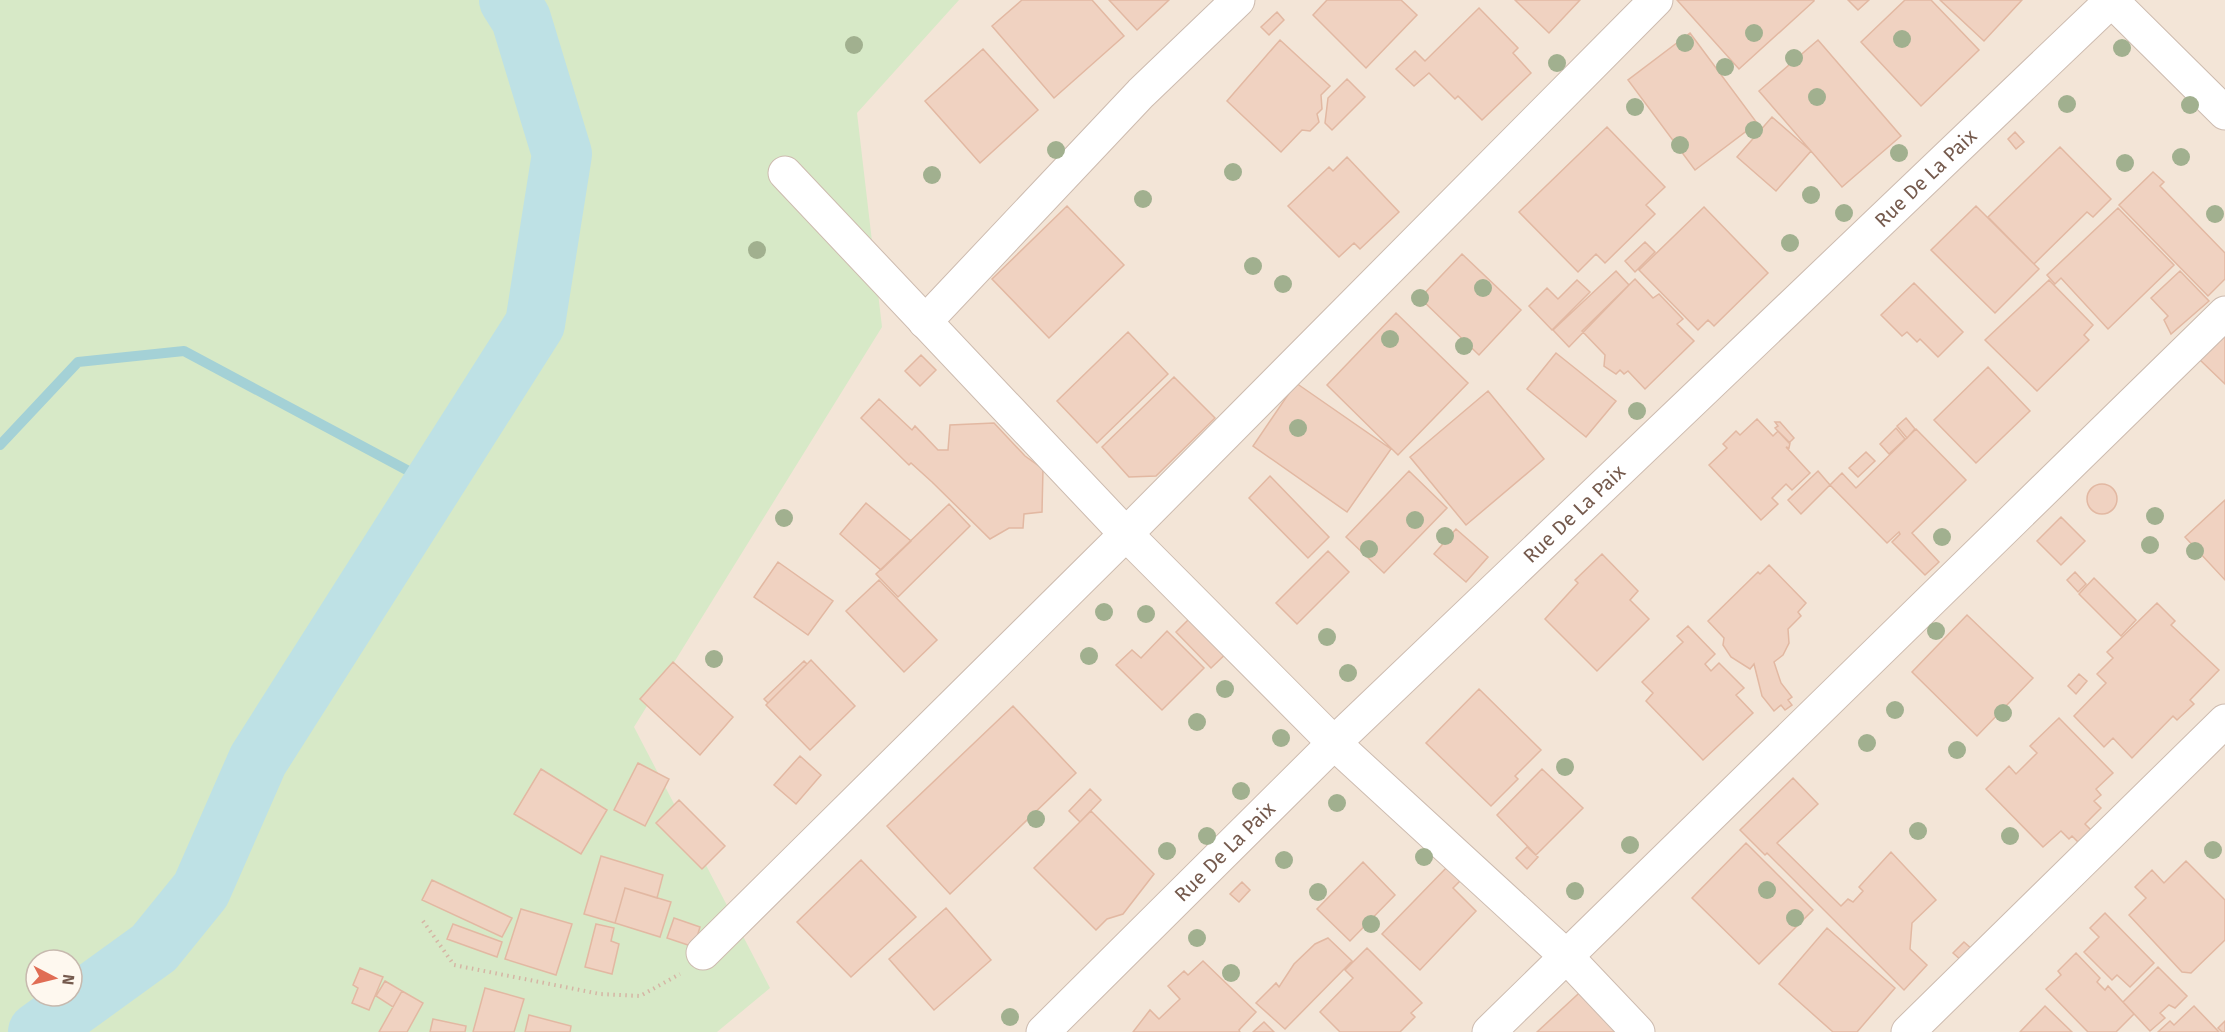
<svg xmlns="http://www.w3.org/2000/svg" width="2225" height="1032" viewBox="0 0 2225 1032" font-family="'Fira Sans',sans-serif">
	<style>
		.residential { fill: #f3e5d7; fill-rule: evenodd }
		.green { fill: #d7e9c7; fill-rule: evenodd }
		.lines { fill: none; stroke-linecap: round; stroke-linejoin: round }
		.stream { stroke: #a4d1d6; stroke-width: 10 }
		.river { stroke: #bee1e5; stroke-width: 60 }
		.building { fill: #f0d2c1; stroke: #e2b8a2; stroke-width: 1.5 }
		.minor-casing { stroke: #cdbbaf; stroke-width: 35 }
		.path { stroke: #d5b5a4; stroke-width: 4; stroke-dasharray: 1.5 4.5; stroke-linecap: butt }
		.minor { stroke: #fff; stroke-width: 33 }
		.tree { fill: #a1b08f }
		.labels { text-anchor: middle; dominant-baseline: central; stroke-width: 4.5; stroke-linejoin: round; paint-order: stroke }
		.street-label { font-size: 20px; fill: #755a4d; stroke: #fef8ef }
	</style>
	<rect width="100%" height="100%" fill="#fcf3e9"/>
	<path class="residential" d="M0,0H2225V1032H0ZM36,960H72V996H36Z"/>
	<path class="green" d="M0,0H959L857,113L882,327L634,727L770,988L717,1032H0ZM36,960H72V996H36Z"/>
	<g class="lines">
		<path class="stream" d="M0,445L78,362L184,351L433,484"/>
		<path class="river" d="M38,1032L154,948L201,890L258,760L535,324L562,154L521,19L509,0"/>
	</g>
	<path class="building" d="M1022,0H1092L1124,36L1054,98L992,26Z
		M1109,0H1169L1137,30Z
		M1327,0H1401L1417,15L1366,68L1313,15Z
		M1515,0H1580L1549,33Z
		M1677,0H1814V1L1739,69Z
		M1848,0H1869L1858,10Z
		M1905,0H1931L1979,50L1921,106L1861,42Z
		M1940,0H2022L1984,41Z
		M1479,8L1518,48L1513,53L1531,73L1482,120L1458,96L1455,99L1429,73L1414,86L1396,69L1415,51L1425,61Z
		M1277,12L1284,20L1269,35L1261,27Z
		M1690,33L1757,123L1695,170L1628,80Z
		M1280,40L1330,86L1321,95L1322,109L1317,114L1319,122L1310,131L1302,130L1281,152L1227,101Z
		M1818,40L1901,136L1842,187L1759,91Z
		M983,49L1038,110L980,163L925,101Z
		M1347,79L1365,97L1332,130L1325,123L1328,98Z
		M1772,117L1811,151L1776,191L1737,157Z
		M1607,127L1665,187L1646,205L1655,214L1605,263L1596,254L1578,272L1519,212Z
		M2015,132L2024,142L2016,149L2008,139Z
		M2060,147L2111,199L2093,217L2087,212L2034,264L1988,217Z
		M1347,157L1399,212L1360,249L1354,243L1339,257L1288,206L1329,167L1333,171Z
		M2153,172L2164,182L2160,186L2225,253V279L2208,296L2119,205Z
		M1067,206L1124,265L1049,338L992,279Z
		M1976,206L2039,269L1995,313L1931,250Z
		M1704,207L1768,273L1714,326L1708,320L1698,330L1639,270Z
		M2118,208L2174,265L2108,329L2061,278L2055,284L2047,275Z
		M1645,242L1655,252L1635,272L1625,261Z
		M1462,254L1521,310L1479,355L1420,298Z
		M1616,271L1629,285L1569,347L1553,330Z
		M2180,271L2209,301L2171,334L2164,320L2168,316L2151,298Z
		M1635,279L1653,298L1659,294L1683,319L1677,324L1694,341L1645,389L1628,371L1624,374L1620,370L1616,374L1604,366L1605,355L1582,331Z
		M1577,280L1590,292L1552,330L1529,306L1547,288L1558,299Z
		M2049,280L2093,325L2084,335L2089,340L2037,391L1985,340Z
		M1914,283L1963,332L1938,357L1920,339L1917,342L1907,332L1902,336L1881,315Z
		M1396,313L1468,383L1398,455L1327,385Z
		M1128,332L1168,374L1097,443L1057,401Z
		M2225,333V384L2200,360Z
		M1556,353L1616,401L1586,437L1527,389Z
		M921,355L936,370L920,386L905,371Z
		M1988,367L2030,411L1976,463L1934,420Z
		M1174,377L1215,418L1156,476L1129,477L1102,447Z
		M1296,383L1391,449L1347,512L1253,446Z
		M1488,391L1544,459L1466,525L1410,457Z
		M879,399L912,430L915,426L938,450H948L950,425L994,423L1025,456L1043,469L1042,512L1024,514L1023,528H1009L990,539L932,482L911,463L909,465L861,418Z
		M1906,418L1915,429L1907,438L1897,426Z
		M1757,419L1773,436L1778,431L1790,443L1789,448L1786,447L1810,473L1792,490L1786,484L1772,498L1778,504L1761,520L1709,465L1727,448L1723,444L1736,431L1740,435Z
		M1775,422H1780L1794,438L1789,443L1775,428L1778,426Z
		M1896,428L1905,439L1889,454L1880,444Z
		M1916,429L1966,480L1912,533L1939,562L1925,575L1892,542L1900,534L1899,532L1887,543L1830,485L1842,473L1856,488Z
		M1866,452L1875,461L1858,477L1849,468Z
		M1409,471L1447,508L1384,573L1346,537Z
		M1818,471L1830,485L1801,514L1788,500Z
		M1270,476L1329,537L1308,558L1249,498Z
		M2087 499a15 15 0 1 1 30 0a15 15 0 1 1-30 0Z
		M2225,500V580L2185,537Z
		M866,503L911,541L881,570L840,534Z
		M949,504L970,526L898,597L876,574Z
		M2061,517L2085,541L2061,565L2037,541Z
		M1456,529L1488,557L1466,582L1434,554Z
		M1328,551L1349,572L1297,624L1276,603Z
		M1602,554L1638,591L1630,600L1649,619L1597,671L1545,619L1578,583L1575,580Z
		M778,562L833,601L808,635L754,597Z
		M1769,565L1806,603L1798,612L1801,616L1788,629L1789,643L1783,655L1774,662L1781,683L1792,697L1788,700L1792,705L1785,710L1781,705L1774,711L1762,696L1754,664L1750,669L1731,657L1723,645L1724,638L1708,621L1758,572L1760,574Z
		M2075,572L2086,584L2078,592L2067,580Z
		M2094,578L2136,620L2121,636L2079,594Z
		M879,580L937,640L904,672L846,611Z
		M2157,603L2175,621L2171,625L2219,670L2190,700L2194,704L2177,720L2173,716L2132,758L2113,738L2104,747L2074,716L2106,683L2097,674L2113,658L2107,652Z
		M1196,612L1232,648L1211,668L1176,632Z
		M1967,615L2033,678L1977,736L1912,672Z
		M1688,626L1715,654L1705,664L1711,671L1719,663L1744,688L1736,695L1753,713L1703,760L1646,701L1653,693L1642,682L1683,642L1677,636Z
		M1167,631L1204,668L1162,710L1116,665L1132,650L1141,658Z
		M811,660L855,706L810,750L766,705Z
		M804,661L807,664L768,703L764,699Z
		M673,662L733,717L700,755L640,699Z
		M2079,674L2087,681L2076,694L2068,686Z
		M1479,689L1541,750L1515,776L1518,779L1491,806L1426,743Z
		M1013,706L1076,773L950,894L887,826Z
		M2059,718L2113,773L2096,789L2101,795L2094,801L2101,808L2085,824L2092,831L2079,843L2072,836L2069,839L2061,831L2043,847L1986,789L2009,766L2016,774L2037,753L2030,746Z
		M800,756L821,775L796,804L774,785Z
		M638,763L669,779L645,826L614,810Z
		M541,769L607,810L581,854L514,814Z
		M1542,769L1583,808L1536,855L1497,815Z
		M1793,778L1818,804L1777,843L1841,906L1848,899L1853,902L1863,891L1859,887L1891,852L1936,900L1912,923L1910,949L1927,965L1904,990L1767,853L1765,855L1740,830Z
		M1090,789L1101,800L1080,822L1069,811Z
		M679,800L725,846L702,869L656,823Z
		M1091,811L1154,874L1123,914L1107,919L1096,930L1034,868Z
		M1746,843L1813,910L1759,964L1692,898Z
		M1527,847L1538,857L1527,869L1516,858Z
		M601,856L663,875L657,898L625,888L615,923L584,914Z
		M861,860L916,917L851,977L797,922Z
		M2186,861L2225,900V940L2191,973L2182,972L2129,915L2146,898L2135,887L2152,870L2164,883Z
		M1363,862L1395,895L1350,941L1317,909Z
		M1449,865L1463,878L1453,888L1476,911L1420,970L1382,934Z
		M432,880L512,918L502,937L422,900Z
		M1242,882L1250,890L1239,902L1230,894Z
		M625,888L671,902L660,937L615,923Z
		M946,908L991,960L934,1010L889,959Z
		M521,909L572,924L556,975L505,959Z
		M2105,913L2154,963L2130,987L2117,975L2112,980L2084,952L2099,937L2090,928Z
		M674,918L700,927L694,947L667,938Z
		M453,924L502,942L497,957L447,939Z
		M596,924L614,928L611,941L619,944L612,974L585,967Z
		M1827,928L1895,988L1857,1032H1833L1779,984Z
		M1328,938L1352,961L1285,1029L1256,1003L1276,983L1279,987L1294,964L1315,944Z
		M1964,942L1974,951L1961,960L1953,953Z
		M1367,948L1422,1003L1411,1013L1415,1017L1400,1032H1340L1320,1012L1353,978L1345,970Z
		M2076,953L2100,978L2097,982L2105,990L2108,986L2134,1014L2116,1032H2088L2046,989L2061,975L2058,971Z
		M1203,961L1256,1012L1239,1030L1240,1032H1133L1150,1010L1159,1019L1180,999L1168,986L1184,971L1188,975Z
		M2158,967L2187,996L2175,1008L2169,1005L2160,1013L2165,1018L2150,1031L2123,1002Z
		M360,968L383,977L369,1010L352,1003L358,988L353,985Z
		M385,981L402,991L393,1007L376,996Z
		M1590,983L1635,1032H1537Z
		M485,988L524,999L514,1032H473Z
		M402,991L423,1003L407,1032H379Z
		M2045,1006L2072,1032H2020Z
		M2194,1006L2219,1032H2158L2170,1021L2174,1025Z
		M529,1015L571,1026L570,1032H525Z
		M433,1019L466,1026L465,1032H430Z
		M2225,1021V1032H2222L2218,1028Z
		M1264,1022L1274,1032H1253Z"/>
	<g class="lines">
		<defs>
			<g id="minor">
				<path d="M2111,0L2225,113"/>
				<path d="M785,173L1126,534L1334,743L1566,956L1638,1032"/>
				<path d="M925,322L1141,93L1238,0"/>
				<path d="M703,953L1126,534L1656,0"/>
				<path id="s1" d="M1043,1032L1334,743L2112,0"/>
				<path d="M1489,1032L2225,313"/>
				<path d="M1908,1032L2225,721"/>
			</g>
		</defs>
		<use href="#minor" class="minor-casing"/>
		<path class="path" d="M423,921L454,965L600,994L640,996L680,974"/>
		<use href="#minor" class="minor"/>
	</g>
	<g class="tree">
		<circle cx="1754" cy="33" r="9"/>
		<circle cx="1902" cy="39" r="9"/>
		<circle cx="1685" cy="43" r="9"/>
		<circle cx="854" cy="45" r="9"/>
		<circle cx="2122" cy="48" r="9"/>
		<circle cx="1794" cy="58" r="9"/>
		<circle cx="1557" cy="63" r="9"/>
		<circle cx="1725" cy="67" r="9"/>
		<circle cx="1817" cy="97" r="9"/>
		<circle cx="2067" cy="104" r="9"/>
		<circle cx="2190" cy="105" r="9"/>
		<circle cx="1635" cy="107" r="9"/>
		<circle cx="1754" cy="130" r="9"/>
		<circle cx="1680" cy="145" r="9"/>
		<circle cx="1056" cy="150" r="9"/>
		<circle cx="1899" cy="153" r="9"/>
		<circle cx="2181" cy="157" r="9"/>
		<circle cx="2125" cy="163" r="9"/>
		<circle cx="1233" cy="172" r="9"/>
		<circle cx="932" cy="175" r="9"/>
		<circle cx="1811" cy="195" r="9"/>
		<circle cx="1143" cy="199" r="9"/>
		<circle cx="1844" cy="213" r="9"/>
		<circle cx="2215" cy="214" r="9"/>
		<circle cx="1790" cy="243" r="9"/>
		<circle cx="757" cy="250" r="9"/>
		<circle cx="1253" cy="266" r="9"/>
		<circle cx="1283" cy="284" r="9"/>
		<circle cx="1483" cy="288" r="9"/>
		<circle cx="1420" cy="298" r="9"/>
		<circle cx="1390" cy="339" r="9"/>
		<circle cx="1464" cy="346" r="9"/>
		<circle cx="1637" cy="411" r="9"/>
		<circle cx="1298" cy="428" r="9"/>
		<circle cx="2155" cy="516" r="9"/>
		<circle cx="784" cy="518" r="9"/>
		<circle cx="1415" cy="520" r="9"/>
		<circle cx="1445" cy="536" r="9"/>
		<circle cx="1942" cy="537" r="9"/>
		<circle cx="2150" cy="545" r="9"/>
		<circle cx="1369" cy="549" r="9"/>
		<circle cx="2195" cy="551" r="9"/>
		<circle cx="1104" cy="612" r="9"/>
		<circle cx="1146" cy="614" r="9"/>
		<circle cx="1936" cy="631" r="9"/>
		<circle cx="1327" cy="637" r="9"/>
		<circle cx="1089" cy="656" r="9"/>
		<circle cx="714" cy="659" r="9"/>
		<circle cx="1348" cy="673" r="9"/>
		<circle cx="1225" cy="689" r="9"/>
		<circle cx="1895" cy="710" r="9"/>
		<circle cx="2003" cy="713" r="9"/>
		<circle cx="1197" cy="722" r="9"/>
		<circle cx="1281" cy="738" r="9"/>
		<circle cx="1867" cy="743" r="9"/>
		<circle cx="1957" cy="750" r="9"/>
		<circle cx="1565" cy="767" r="9"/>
		<circle cx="1241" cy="791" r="9"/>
		<circle cx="1337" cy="803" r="9"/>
		<circle cx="1036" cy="819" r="9"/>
		<circle cx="1918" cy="831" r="9"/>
		<circle cx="1207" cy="836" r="9"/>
		<circle cx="2010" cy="836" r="9"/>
		<circle cx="1630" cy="845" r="9"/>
		<circle cx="2213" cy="850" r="9"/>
		<circle cx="1167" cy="851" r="9"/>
		<circle cx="1424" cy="857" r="9"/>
		<circle cx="1284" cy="860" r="9"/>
		<circle cx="1767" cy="890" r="9"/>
		<circle cx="1575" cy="891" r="9"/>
		<circle cx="1318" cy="892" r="9"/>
		<circle cx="1795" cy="918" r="9"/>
		<circle cx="1371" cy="924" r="9"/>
		<circle cx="1197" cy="938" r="9"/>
		<circle cx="1231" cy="973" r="9"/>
		<circle cx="1010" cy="1017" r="9"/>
	</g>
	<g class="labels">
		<g class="street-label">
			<text stroke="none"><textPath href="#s1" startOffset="1228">Rue De La Paix</textPath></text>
			<text stroke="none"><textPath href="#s1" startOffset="742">Rue De La Paix</textPath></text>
			<text stroke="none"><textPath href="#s1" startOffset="256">Rue De La Paix</textPath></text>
		</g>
	</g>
	<g transform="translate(54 978) rotate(97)"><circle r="28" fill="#fef8ef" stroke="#c7b9ae" stroke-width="1.5"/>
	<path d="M0-4.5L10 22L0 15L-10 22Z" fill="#e06d54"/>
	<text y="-9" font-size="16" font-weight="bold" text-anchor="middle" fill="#755a4d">N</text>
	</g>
</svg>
